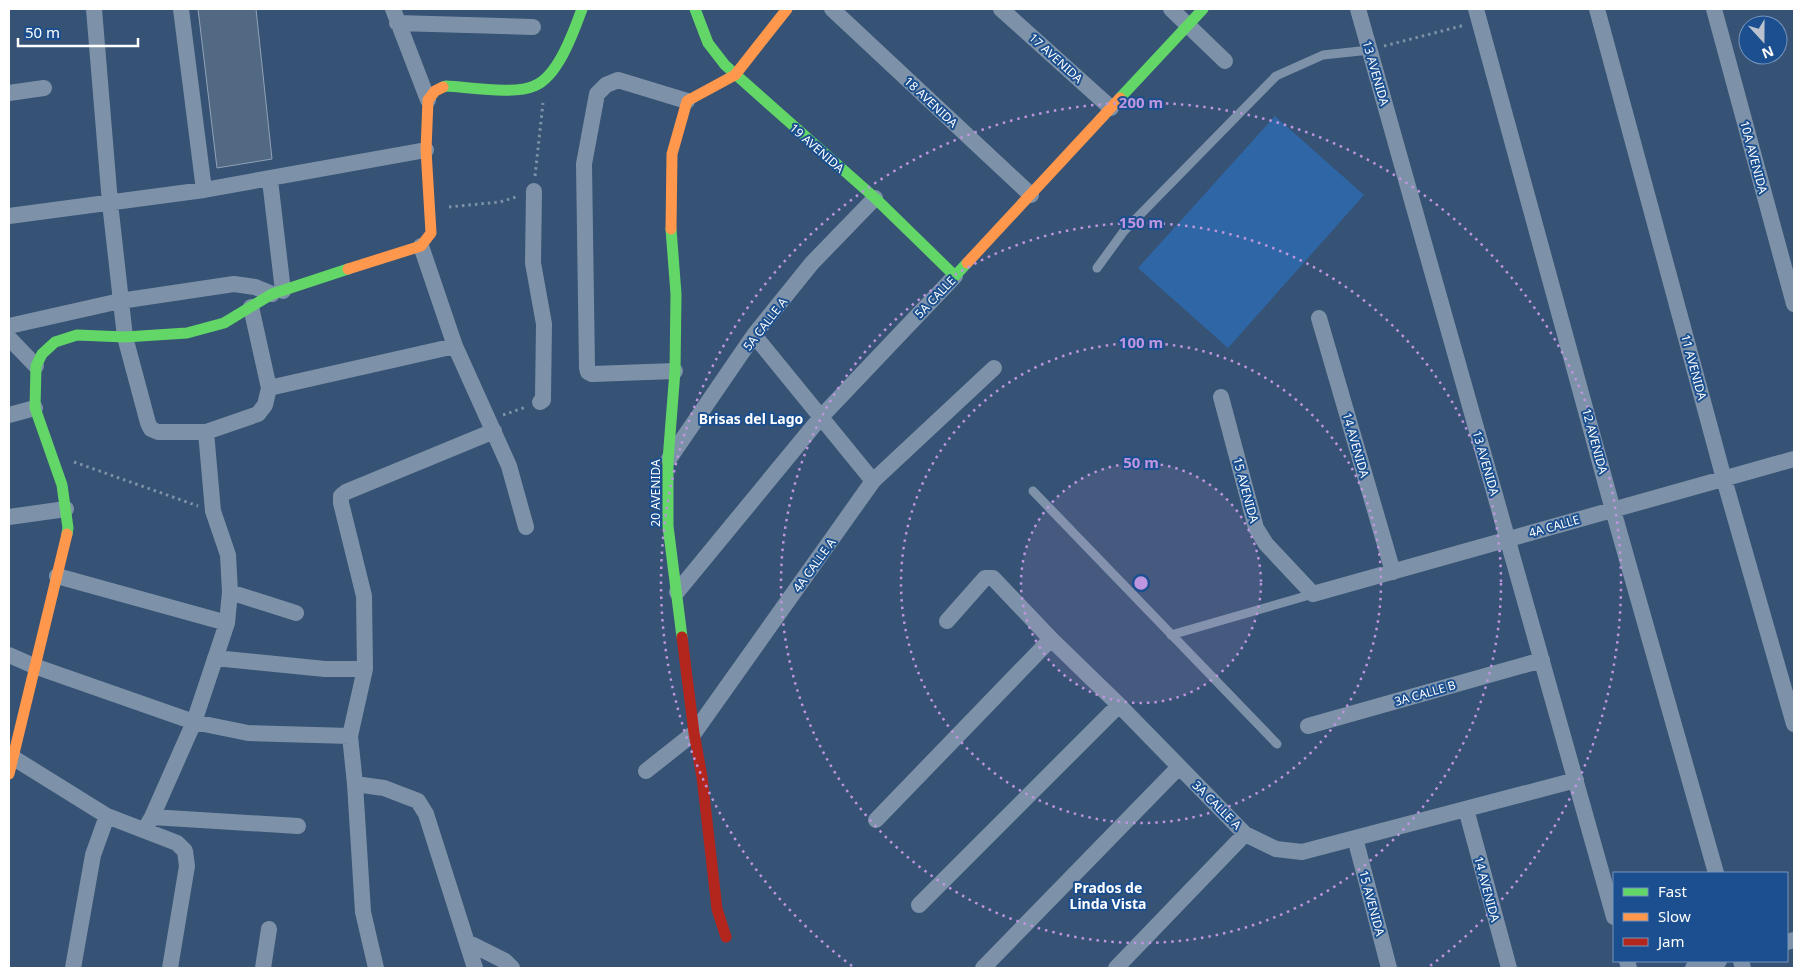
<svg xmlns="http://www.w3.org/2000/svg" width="1803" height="977" viewBox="0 0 1803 977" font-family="'Noto Sans',sans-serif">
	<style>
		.green { fill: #2f66a5 }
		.building { fill: #526984; stroke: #92a2b6 }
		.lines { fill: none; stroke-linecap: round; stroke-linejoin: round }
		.path { stroke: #7d92a8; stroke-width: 3; stroke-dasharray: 2.5 4; stroke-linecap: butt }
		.lane { stroke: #7d92a8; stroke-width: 9 }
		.street { stroke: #7d92a8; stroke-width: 16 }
		.fast { stroke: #63d668; stroke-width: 11 }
		.slow { stroke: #ff974d; stroke-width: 11 }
		.jam { stroke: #b3261e; stroke-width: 11 }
		.ring { fill: none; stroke: #bd96df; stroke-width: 2.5; stroke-dasharray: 2.5 5 }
		.labels { text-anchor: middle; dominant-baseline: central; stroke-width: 4; stroke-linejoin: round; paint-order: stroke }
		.street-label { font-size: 12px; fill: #fff; stroke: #1b4f8f }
		.neighbourhood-label { font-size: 14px; font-weight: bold; fill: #fff; stroke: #1b4f8f }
		.centre { fill: #bd96df; stroke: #1b4f8f; stroke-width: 2.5 }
		.ring-label { font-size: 15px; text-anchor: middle; font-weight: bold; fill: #bd96df; stroke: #1b4f8f; stroke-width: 4; stroke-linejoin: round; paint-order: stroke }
	</style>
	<rect width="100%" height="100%" fill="#365274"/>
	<path class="green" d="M1275,116L1364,195L1228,348L1138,268Z"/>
	<path class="building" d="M198,9H256L272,159L217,168Z"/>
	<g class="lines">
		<path class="path" d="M1384,46L1465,25
			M535,176L543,103
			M449,207L500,202L519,196
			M503,415L526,407
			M74,462L198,506"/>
		<path class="lane" d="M1097,268L1124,231L1276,76L1323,55L1370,50
			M1033,491L1277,744
			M1171,635L1313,594"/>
		<path class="street" d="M94,9L110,203L125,337L148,423L151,429L158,432H206L258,414L265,405L269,388L251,307
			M181,9L204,190
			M393,9L428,100
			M832,9L1031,195
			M1001,9L1111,108
			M1171,9L1225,61
			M1358,9L1614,917
			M1476,9L1613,510L1716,873
			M1597,9L1724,479L1794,724
			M1714,9L1794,304
			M397,23L533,27
			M9,93L44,88
			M270,180L283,291
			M534,191L533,263L544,324L543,397V400L540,402
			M9,216L204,190L426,150
			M421,246L455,346L509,466L526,527
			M1319,318L1393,572
			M9,326L120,301L234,284L255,287L272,294
			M754,335L873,481
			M9,338L36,366
			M675,371L592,374L588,372L587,368L584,164L597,94L606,85L618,80L687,101
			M269,388L455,346
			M1221,397L1256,528L1266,544L1313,594L1794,459
			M9,415L35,408
			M669,459L754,335L812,263L875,198
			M9,517L66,509
			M57,576L227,623
			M230,592L296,613
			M677,592L821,417L955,276
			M947,621L985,578H993L1051,639L1119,705L1245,834L1276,849L1302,852L1576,780
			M9,655L34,666L194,722L248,733L350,736
			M215,658L325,669H365
			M1308,726L1542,660
			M12,757L107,816L177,843L185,851L187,866L170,968
			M646,771L694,733L873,481L994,368
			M355,784L384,788L418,801L426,814L475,968
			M1466,809L1509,968
			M152,817L298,826
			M876,820L1051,639
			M145,829L152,817L194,722L227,623L230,592L228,555L213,511L206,432
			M1355,838L1389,968
			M919,905L1119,705
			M467,942L505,961L512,968
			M1787,942L1794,940
			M1627,961L1629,968
			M1741,961L1743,968
			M73,968L93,855L107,816
			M263,968L269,929
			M376,968L363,912L355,784L350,736L365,669L364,596L341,503V496L346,492L494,431
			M983,968L1179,767
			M1116,968L1245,834
			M1693,968L1719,961"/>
		<path class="fast" d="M695,9L708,43L725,65L875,198L955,276L967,263
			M443,87L446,86C469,87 514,95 534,86C558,77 574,31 582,9
			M1120,98L1203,9
			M671,229L676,294L675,371L668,460V526L682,637
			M67,534L68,528L62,485L35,408L36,366L42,354L55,342L77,335L125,337L187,333L224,323L272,294L348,269"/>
		<path class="slow" d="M671,229L672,154L687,101L735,75L787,9
			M967,263L1120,98
			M348,269L421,246L431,233L426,150L428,100L435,91L443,87
			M9,774L67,534"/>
		<path class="jam" d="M682,637L694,733L702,777L717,909L726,937"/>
	</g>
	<circle cx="1141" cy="583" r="120" fill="#bd96df" fill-opacity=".12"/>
	<g class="ring">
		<circle cx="1141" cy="583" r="120"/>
		<circle cx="1141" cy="583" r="240"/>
		<circle cx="1141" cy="583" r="360"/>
		<path d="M852 966A480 480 0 1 1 1430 966"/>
	</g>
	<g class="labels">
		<g class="street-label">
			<text transform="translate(1056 58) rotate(42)">17 AVENIDA</text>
			<text transform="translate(1376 73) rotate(74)">13 AVENIDA</text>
			<text transform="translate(931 102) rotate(43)">18 AVENIDA</text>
			<text transform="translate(817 148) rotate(41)">19 AVENIDA</text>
			<text transform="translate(1754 157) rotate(75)">10A AVENIDA</text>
			<text transform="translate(935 297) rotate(-46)">5A CALLE</text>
			<text transform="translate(765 324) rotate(-52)">5A CALLE A</text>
			<text transform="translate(1694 367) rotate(75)">11 AVENIDA</text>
			<text transform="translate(1595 441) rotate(75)">12 AVENIDA</text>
			<text transform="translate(1356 445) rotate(74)">14 AVENIDA</text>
			<text transform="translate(1486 463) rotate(74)">13 AVENIDA</text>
			<text transform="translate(1246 490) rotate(75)">15 AVENIDA</text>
			<text transform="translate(655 493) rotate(-90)">20 AVENIDA</text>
			<text transform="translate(1554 526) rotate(-16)">4A CALLE</text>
			<text transform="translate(814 565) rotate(-54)">4A CALLE A</text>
			<text transform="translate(1425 693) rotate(-16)">3A CALLE B</text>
			<text transform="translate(1217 805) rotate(45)">3A CALLE A</text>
			<text transform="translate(1487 889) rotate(75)">14 AVENIDA</text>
			<text transform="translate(1372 903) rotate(75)">15 AVENIDA</text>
		</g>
		<g class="neighbourhood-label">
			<text x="751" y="418">Brisas del Lago</text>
			<text x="1108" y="887">Prados de<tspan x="1108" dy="16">Linda Vista</tspan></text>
		</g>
	</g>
	<circle cx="1141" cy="583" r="8" class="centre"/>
	<g class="ring-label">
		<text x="1141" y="108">200 m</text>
		<text x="1141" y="228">150 m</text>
		<text x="1141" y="348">100 m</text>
		<text x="1141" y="468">50 m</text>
	</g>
	<rect width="1803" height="977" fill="none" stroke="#ffffff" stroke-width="20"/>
	<rect x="1613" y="872" width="175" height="90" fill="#1b4f8f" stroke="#7695bc"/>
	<rect x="1623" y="888" width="25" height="8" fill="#63d668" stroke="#7695bc"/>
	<text x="1658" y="897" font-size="15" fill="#ffffff">Fast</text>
	<rect x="1623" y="913" width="25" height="8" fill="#ff974d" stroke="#7695bc"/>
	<text x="1658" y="922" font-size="15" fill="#ffffff">Slow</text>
	<rect x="1623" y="938" width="25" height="8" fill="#b3261e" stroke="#7695bc"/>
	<text x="1658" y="947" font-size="15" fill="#ffffff">Jam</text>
	<g transform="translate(1763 40) rotate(159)"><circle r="24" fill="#1b4f8f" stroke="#7695bc"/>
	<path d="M0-4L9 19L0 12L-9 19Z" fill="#b9c2ce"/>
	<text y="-8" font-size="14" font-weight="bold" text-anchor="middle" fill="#ffffff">N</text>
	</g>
	<path d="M18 38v8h120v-8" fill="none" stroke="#ffffff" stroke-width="2.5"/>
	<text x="25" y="38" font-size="15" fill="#ffffff" stroke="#1b4f8f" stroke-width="4" paint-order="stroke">50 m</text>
</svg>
